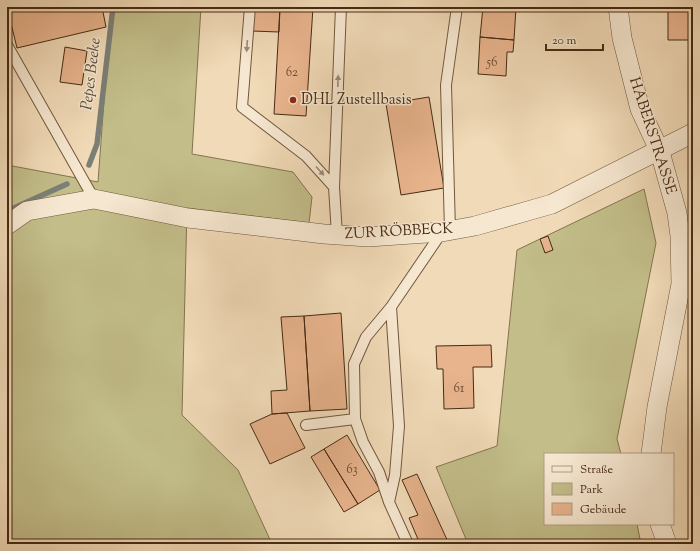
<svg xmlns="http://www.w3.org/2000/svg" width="700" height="551" viewBox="0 0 700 551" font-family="'Sorts Mill Goudy',serif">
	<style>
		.green { fill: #c2bd89; stroke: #84744e }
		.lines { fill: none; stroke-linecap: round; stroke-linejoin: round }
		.stream { stroke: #7b8076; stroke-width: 5.5 }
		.building { fill: #e8b48d; stroke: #462b14 }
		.service-casing { stroke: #71573d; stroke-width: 12 }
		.minor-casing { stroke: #71573d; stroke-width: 20 }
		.service { stroke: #f6e7d0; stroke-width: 10 }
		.minor { stroke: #f6e7d0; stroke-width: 19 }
		.oneway { fill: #9e8972 }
		.poi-dot { fill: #8f2418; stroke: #f6e7d0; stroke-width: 1.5 }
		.labels { text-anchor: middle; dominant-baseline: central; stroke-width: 3; stroke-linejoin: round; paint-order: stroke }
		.number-label { font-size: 13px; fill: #6e4d32 }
		.poi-label { font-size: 15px; fill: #462b14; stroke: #f6e7d0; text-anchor: start }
		.street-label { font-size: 15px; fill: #462b14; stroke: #f6e7d0 }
		.water-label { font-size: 16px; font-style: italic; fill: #5c4e3d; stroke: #f6e7d0 }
	</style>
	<rect width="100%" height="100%" fill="#f1dab7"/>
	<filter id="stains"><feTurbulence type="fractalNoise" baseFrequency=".005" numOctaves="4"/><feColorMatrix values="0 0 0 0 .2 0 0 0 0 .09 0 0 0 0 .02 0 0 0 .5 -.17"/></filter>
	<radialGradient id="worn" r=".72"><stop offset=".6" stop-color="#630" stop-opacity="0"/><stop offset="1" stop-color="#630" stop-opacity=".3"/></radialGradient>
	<path class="green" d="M111,7H201L192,154L293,172L312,197L309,223L187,208L182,415L238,470L272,544H7V165L98,182Z
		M644,189L656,243L617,439L621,454H545V524H637L641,544H468L436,467L497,446L517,250Z"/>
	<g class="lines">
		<path class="stream" d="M89,165L97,144L113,7
			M7,211L67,184"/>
	</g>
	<path class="building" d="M7,7H102L106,27L17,48Z
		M253,7H280L279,32L252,31Z
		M280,7H313L306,116L274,114Z
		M483,7H516L514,40L480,37Z
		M668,7H693V40H668Z
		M480,37L514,40L513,52H507L506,76L478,74Z
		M65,47L87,51L82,85L60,82Z
		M429,97L444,188L401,195L386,104Z
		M548,236L553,250L545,253L540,239Z
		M341,313L347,409L310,411L304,316Z
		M304,316L310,411L272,414L271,391L287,390L281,317Z
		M491,345L492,367H473L474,408L444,409L443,369H437L436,346Z
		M287,413L305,448L270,464L250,424L272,414Z
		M347,435L380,490L358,504L324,449Z
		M324,449L358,504L344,512L311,457Z
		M417,474L449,544H420L409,518L418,515L402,480Z"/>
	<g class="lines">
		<defs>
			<path id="service" d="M250,7L242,107L306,156L334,187
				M7,45L94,199
				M450,230L446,85L457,7
				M337,235L334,187L341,7
				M355,419L363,442L379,472L389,502
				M306,425L355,419L354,364L366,337L391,307
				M408,544L389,502L395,475L399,426L391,307L442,232"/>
			<path id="minor" d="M618,7L622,38L640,109L660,152L677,213L680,236L681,284L657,407L651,454
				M7,225L27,211L94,199L188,218L324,234L368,237L442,232L475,226L552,204L693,133
				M660,524L667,544"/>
		</defs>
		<use href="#service" class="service-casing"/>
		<use href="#minor" class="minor-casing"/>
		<use href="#service" class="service"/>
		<use href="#minor" class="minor"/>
	</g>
	<defs><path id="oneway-solid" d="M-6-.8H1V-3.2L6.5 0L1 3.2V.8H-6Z"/></defs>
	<g class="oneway">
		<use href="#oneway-solid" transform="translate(247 46) rotate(94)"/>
		<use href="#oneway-solid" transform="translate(338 81) rotate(-88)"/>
		<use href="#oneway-solid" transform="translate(320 171) rotate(48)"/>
	</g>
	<circle class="poi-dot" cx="293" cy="100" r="4"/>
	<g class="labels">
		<g class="number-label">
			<text x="492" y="63">56</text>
			<text x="292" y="73">62</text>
			<text x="459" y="389">61</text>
			<text x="352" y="470">63</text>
		</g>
		<g class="poi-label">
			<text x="301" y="100">DHL Zustellbasis</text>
		</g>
		<g class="street-label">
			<text transform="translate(652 136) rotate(72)">HABERSTRASSE</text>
			<text transform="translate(399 232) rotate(-3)">ZUR RÖBBECK</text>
		</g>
		<g class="water-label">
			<text transform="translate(92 74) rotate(-83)">Pepes Beeke</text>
		</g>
	</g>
	<rect width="700" height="551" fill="none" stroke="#f1dab7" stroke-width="24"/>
	<rect x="8" y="8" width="684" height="535" fill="none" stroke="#462b14" stroke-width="2"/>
	<rect x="12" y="12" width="676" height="527" fill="none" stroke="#462b14"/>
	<rect x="544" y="453" width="130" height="72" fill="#f6e7d0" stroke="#b09c85"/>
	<rect x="552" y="466" width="20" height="6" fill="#f6e7d0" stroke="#b09c85"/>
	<text x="580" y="473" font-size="12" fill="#462b14">Straße</text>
	<rect x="552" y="483" width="20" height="12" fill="#c2bd89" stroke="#b09c85"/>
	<text x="580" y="493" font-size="12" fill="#462b14">Park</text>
	<rect x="552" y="503" width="20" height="12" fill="#e8b48d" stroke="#b09c85"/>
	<text x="580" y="513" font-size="12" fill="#462b14">Gebäude</text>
	<path d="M546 44v6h57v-6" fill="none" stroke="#462b14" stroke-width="2"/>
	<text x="552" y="44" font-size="12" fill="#462b14" stroke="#f6e7d0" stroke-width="3" paint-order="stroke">20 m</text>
	<rect width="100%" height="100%" filter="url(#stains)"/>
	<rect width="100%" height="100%" fill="url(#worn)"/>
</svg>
